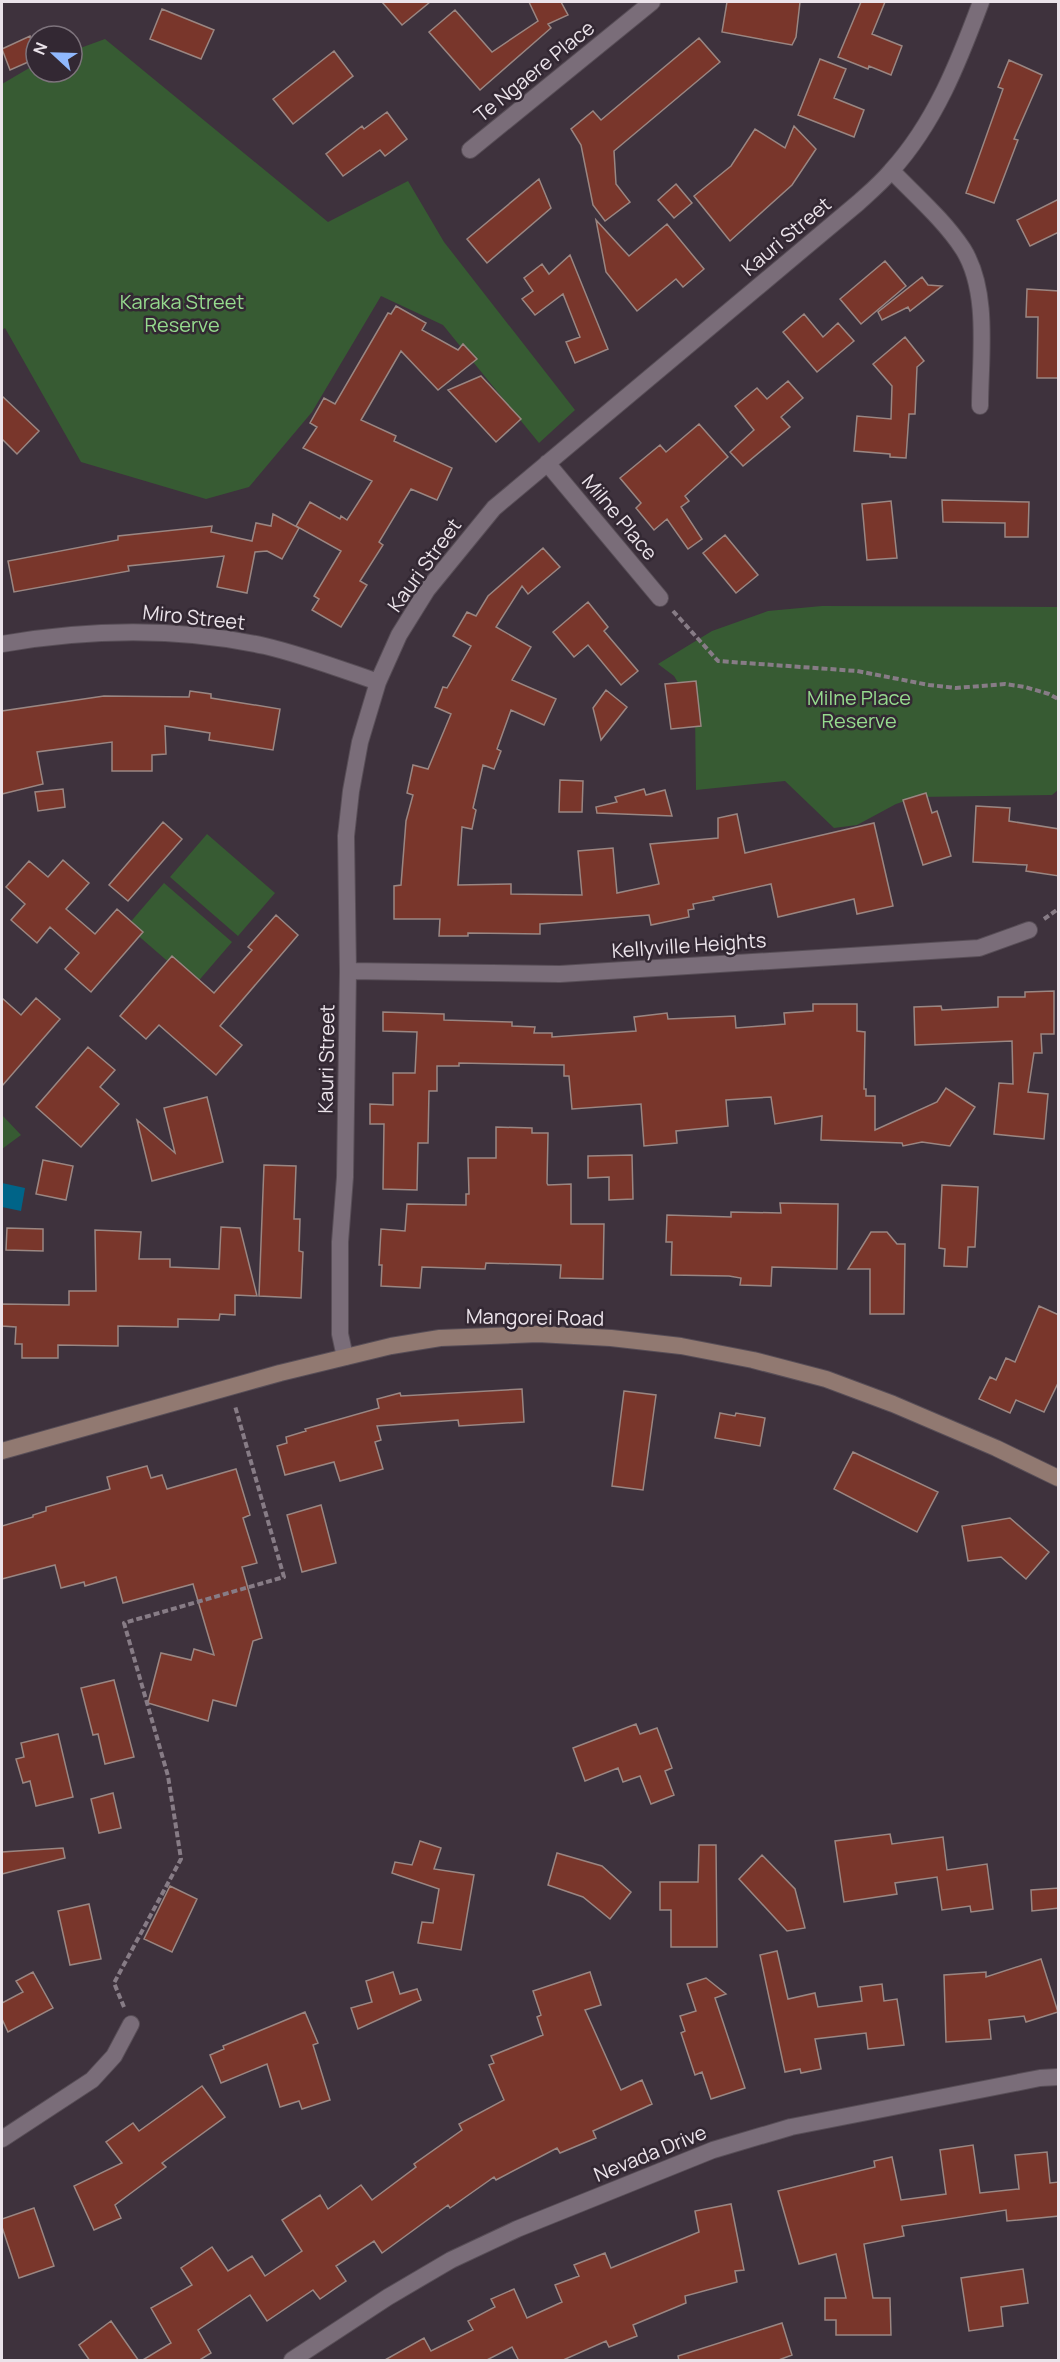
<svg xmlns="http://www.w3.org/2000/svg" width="1060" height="2362" viewBox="0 0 1060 2362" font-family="Manrope,sans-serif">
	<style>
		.green { fill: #375b33 }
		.water { fill: #006488 }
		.building { fill: #79362b; stroke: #9a8682; stroke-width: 1.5 }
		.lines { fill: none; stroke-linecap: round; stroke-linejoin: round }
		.minor-casing { stroke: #584e57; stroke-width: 18 }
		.secondary-casing { stroke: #584e57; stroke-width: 18 }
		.path { stroke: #877c86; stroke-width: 4; stroke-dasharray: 6 3; stroke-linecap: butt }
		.minor { stroke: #7a6d79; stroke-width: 16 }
		.secondary { stroke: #917971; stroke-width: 16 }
		.labels { text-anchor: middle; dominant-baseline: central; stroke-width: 5; stroke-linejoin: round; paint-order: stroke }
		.street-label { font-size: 20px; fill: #ebe3ea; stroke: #332833 }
		.park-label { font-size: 20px; fill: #96db8e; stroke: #332833 }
	</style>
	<rect width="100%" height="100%" fill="#3e323d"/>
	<path class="green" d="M105,39L328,222L408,181L444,242L575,410L539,443L443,325L381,296L312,412L249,487L206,499L81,462L5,328L2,330V84L36,64V72H72V51Z
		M822,606L1058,607V790L1052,795L918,797L896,804L857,825L834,828L785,781L696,790L695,711L674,676L658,664L712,631L768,611Z
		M207,834L275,893L238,936L170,877Z
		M164,883L232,942L195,985L127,926Z
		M2,1115L21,1135L2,1149Z"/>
	<path class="water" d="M2,1183L25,1188L21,1211L2,1207Z"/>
	<path class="building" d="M382,2H430L402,25Z
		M529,2H561L568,15L548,24L551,28L480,90L429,32L455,10L492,52L538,21Z
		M727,2H800L796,37L792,45L722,32Z
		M861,2H885L872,34L902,46L891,75L869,66L868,69L838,57Z
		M162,9L214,30L201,59L150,39Z
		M30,36L35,59L10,70L2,49Z
		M699,38L720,62L614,151L616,184L630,202L605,221L593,205L581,145L571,129L593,111L601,120Z
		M334,51L353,76L293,124L273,99Z
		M820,59L846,69L834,98L864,110L854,137L798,115Z
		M1009,60L1042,75L1014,139L1018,140L994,203L966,193L1003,89L998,87Z
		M387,112L407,139L385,156L380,150L343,176L326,154L362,126L364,129Z
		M794,126L816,149L792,185L730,241L694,196L731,166L755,129L785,148Z
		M539,179L551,208L487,263L467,239Z
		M676,184L692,203L674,218L658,200Z
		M1059,199V232L1030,246L1017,220Z
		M596,220L629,256L667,224L704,269L683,287L676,279L637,311L606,272Z
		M570,255L608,349L575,363L566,342L580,337L563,294L535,315L522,299L533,291L524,278L542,264L549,274Z
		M885,261L906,286L861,324L840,299Z
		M922,277L928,285L942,286L910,311L908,307L882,320L878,312Z
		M1027,289L1059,291V378H1037L1038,317H1026Z
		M396,306L426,323L422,330L458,350L463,344L477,359L438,390L401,351L361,420L396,436L394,441L452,468L437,500L411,489L379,542L383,545L360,581L367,585L341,627L312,610L319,599L314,596L341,551L296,526L310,502L340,519L341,516L347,520L372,481L303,448L317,427L310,423L324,398L335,404L388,313L391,314Z
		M804,314L823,337L838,323L854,341L817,372L783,332Z
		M905,337L924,361L917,367L915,414H909L906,458L890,457V454L854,451L857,416L891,419L892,386L873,364Z
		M481,376L521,419L496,442L448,390Z
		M788,381L803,398L781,417L790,427L743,466L730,452L754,430L735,406L757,388L767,399Z
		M2,396L39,431L17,454L2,439Z
		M699,424L728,457L685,496L689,501L681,507L702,539L688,549L667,519L654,530L636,508L641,503L620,478L660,445L666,452Z
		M942,500L1029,502L1028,537H1005V523L943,522Z
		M891,501L897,558L867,560L862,504Z
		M273,514L299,528L282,559L267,551L255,552L247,593L217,587L224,556L128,566L129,571L14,592L8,561L118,540V536L212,526L211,532L252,541L256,523L271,526Z
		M725,535L758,575L736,593L703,553Z
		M543,548L560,567L528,594L522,586L496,627L531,647L512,680L556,699L544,725L511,710L497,749L501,751L494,769L483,765L473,808L476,810L472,829L462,827L458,885L511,884V894L582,895L578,851L613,848L617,893L659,884L650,844L718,838V818L737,814L745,853L874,823L893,906L857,914L854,899L778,917L771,884L713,897L714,900L693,904L694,909L688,910L689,917L651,925L649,915L540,924V934L468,933V936H439L440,919H394V886L401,885L406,821L413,795L407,793L413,765L428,769L451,714L435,707L443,687L447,688L471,646L453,636L467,612L476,616L488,596Z
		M588,602L608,627L604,631L638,671L621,685L588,645L574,657L553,632Z
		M696,681L701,726L671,729L665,684Z
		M606,690L627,707L601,740L593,708Z
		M190,691L211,694V698L280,709L273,750L209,740L210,733L165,726L166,754L152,755V771H112V742L37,752L43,784L2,794V711L104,696L189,697Z
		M560,780L583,781L582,812H559Z
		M63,789L65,807L38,811L35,792Z
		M644,789L646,795L665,790L672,816L597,813L596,807L617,802L615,797Z
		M926,793L932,813L937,811L951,856L923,865L903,800Z
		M976,806L1010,808L1009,821L1059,829V876L1026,871L1027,865L973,862Z
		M163,822L182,839L128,901L109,885Z
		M63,860L89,883L66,909L95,934L117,909L143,932L91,992L65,969L79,953L50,927L37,943L11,920L25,904L6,887L29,861L48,877Z
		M276,915L298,935L220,1026L242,1045L216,1075L159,1025L146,1039L120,1016L172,956L214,993L252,950L248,947Z
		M1054,991V1034H1041L1042,1053H1034L1028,1092L1048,1094L1044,1139L994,1134L999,1083L1013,1084L1012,1041L915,1045L914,1007L941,1006L942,1010L998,1007V997H1025V992Z
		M2,998L21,1015L36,998L60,1019L2,1086Z
		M813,1004H857V1031L865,1032L864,1089H866V1096H875V1130L937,1102L946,1088L975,1107L950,1146L922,1142L903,1146L902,1143L821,1140L822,1116L775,1124L771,1097L726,1100L728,1126L676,1131L677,1143L644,1146L641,1104L572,1109L569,1076H564V1065L459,1063V1066H437V1091H429L428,1143H418L417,1190L383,1189L384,1124H370V1104L393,1105V1073H415L417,1032L383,1031V1012L444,1014V1020L512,1022V1026L535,1027L534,1033H552V1037L636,1031L634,1017L667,1013L668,1019L735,1016L736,1028L785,1024L784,1013L813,1011Z
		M88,1047L115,1070L100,1087L119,1104L81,1147L36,1107Z
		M207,1097L223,1162L152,1181L137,1120L175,1153L164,1108Z
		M496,1127L532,1128V1133H548L547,1183L548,1185L571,1184V1224H604L603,1279L560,1278L561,1265L486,1263L485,1269L422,1267L420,1288L381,1286L382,1265H379L381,1229L405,1231L407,1204L466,1205V1194H469L468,1158H496Z
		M632,1155L633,1199L609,1200V1177L588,1178V1156Z
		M43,1160L73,1166L66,1200L36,1194Z
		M264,1165L296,1166L294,1219H300L299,1251L303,1252L301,1298L259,1296Z
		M942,1185L978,1187L975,1247H968L967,1267L944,1266L945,1249L939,1248Z
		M780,1203L838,1204L837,1269L772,1267L771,1286L740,1285L741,1278L729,1276L671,1275L672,1242H666L667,1215L731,1217V1212L781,1213Z
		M221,1227L240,1228L257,1296L235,1295V1315L220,1314L219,1320L178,1319V1327L118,1326V1346L58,1345V1358H22V1344H15L16,1327L2,1326V1304L69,1305V1291H96L95,1230L141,1232L139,1259H170V1267L219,1269Z
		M7,1228L43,1229V1251L6,1250Z
		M871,1232H887L897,1244H905L904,1314H870V1269H848Z
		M1039,1306L1059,1315V1381L1044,1412L1016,1400L1010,1413L979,1399L990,1377L996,1380L1006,1358L1015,1362Z
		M522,1389L524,1422L459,1426L458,1420L377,1426L381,1440L375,1442L383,1469L340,1481L334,1462L285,1475L277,1446L287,1443L286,1437L306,1431L305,1429L379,1408L377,1399L400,1393L401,1396Z
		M624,1391L656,1395L643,1490L612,1486Z
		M720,1413L735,1416L736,1413L765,1418L760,1446L715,1438Z
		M853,1452L938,1492L917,1532L834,1489Z
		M147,1466L151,1478L162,1475L167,1489L236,1469L250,1515L243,1518L257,1563L242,1567L262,1638L253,1641L236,1706L213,1700L208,1721L148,1703L161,1653L191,1660L194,1649L214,1655L193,1584L123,1603L116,1577L85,1586L84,1582L61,1588L55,1565L2,1579V1526L33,1517V1515L46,1511V1507L110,1489L107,1477Z
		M321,1505L336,1563L302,1572L287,1515Z
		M1010,1518L1049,1552L1026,1579L1001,1557L968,1561L962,1526Z
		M114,1680L134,1757L105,1764L98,1734L93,1735L81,1688Z
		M636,1724L640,1734L657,1728L672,1768L665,1771L674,1795L651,1804L640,1776L623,1782L618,1768L585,1781L573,1748Z
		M58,1734L73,1797L36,1806L30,1781L23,1783L16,1759L24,1757L21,1743Z
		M113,1793L121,1828L99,1833L91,1799Z
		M890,1834L892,1844L943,1837L947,1870L987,1864L993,1909L971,1912L970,1906L942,1910L937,1877L895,1883L897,1894L844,1902L835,1841Z
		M420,1841L441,1848L434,1869L474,1875L461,1950L418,1943L422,1922L433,1923L439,1889L392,1873L395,1862L412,1865Z
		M699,1845H716L717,1947H671V1910H660V1882H698Z
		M63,1848L65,1858L2,1874V1852Z
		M557,1853L602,1866L631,1892L610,1919L583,1897L548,1885Z
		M762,1855L795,1889L805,1928L787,1931L739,1879Z
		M170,1886L197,1899L172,1952L144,1939Z
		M1059,1888V1908L1032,1911L1031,1890Z
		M89,1904L101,1959L70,1965L58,1911Z
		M777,1951L788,1999L815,1993L818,2007L862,2001L860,1987L882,1984L884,2001L897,1999L904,2045L868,2049L866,2033L815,2039L821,2069L801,2073L800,2069L785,2072L760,1955Z
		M1041,1959L1058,2012L1026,2022L1024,2016L989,2020L991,2039L946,2042L944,1975L986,1972V1977Z
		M33,1972L53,2008L8,2032L2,2019V2003L23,1992L16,1981Z
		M393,1972L400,1994L417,1989L421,2000L358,2029L351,2008L372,2002L366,1981Z
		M590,1972L601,2005L585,2010L621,2090L642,2080L652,2104L593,2131L596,2138L560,2153L557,2148L496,2180L494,2177L450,2208L448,2205L382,2253L374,2241L336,2266L346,2281L320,2299L313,2290L267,2321L250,2295L198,2330L211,2353L198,2361H141L171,2343L151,2308L192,2285L181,2268L212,2247L228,2271L252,2256L265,2276L302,2251L282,2220L320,2195L328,2209L361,2185L372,2200L416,2167L414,2164L462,2130L459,2124L504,2100L489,2065L494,2063L491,2056L543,2035L537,2017L541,2015L533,1991Z
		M706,1978L726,1994L715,1998L745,2088L711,2099L702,2072L695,2075L681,2033L685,2031L680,2016L696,2011L687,1984Z
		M305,2012L318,2043L313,2045L330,2100L302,2109L299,2101L280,2107L267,2064L221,2083L210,2055L224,2049L223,2046Z
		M202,2086L225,2117L162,2163L166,2167L115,2205L121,2218L94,2230L74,2186L122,2163L106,2142L133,2123L139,2131Z
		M973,2145L980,2193L1019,2189L1015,2155L1047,2152L1050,2183L1059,2182V2216L1007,2221L1006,2210L902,2226L904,2236L864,2244L873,2298H890L891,2335H836V2320H825V2298H846L836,2254L799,2264L778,2191L875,2167L874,2161L892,2157L901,2200L946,2194L940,2150Z
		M731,2204L744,2270L735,2271L737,2282L685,2296L686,2303L633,2325L637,2336L609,2347L606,2341L561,2361H519L512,2347L485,2361H383L424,2338L431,2351L473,2330L468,2321L495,2307L491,2299L514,2289L527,2318L562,2302L555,2285L579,2276L574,2265L605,2253L611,2268L699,2232L695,2211Z
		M34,2208L54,2266L19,2278L2,2227V2219Z
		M1023,2269L1028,2303L1001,2307L1003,2326L969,2331L961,2278Z
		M111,2321L139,2361H90L79,2345Z
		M782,2323L792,2355L776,2361H679L678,2356Z"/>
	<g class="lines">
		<defs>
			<path id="minor" d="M470,150L652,2
				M892,171C916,196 944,220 963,249C990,292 980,358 980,406
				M547,463L660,598
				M2,644C89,629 177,627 265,646C303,655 340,669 378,682
				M348,971L560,974L979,948L1029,930
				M345,1357L340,1334V1242L345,1177L348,971L346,836L351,791L360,742L378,682L399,635L427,590L494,508L858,203C869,193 881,183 891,171C935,123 959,61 981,2
				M2,2139L92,2080L114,2056L131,2024
				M292,2360L388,2297L451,2260L517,2229L713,2150L791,2127L1040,2078L1058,2077"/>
			<path id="secondary" d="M2,1451L280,1373L391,1346L440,1338L538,1334L611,1338L681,1346L753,1360L826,1379L893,1404L996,1448L1058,1478"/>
		</defs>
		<use href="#minor" class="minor-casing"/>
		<use href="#secondary" class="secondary-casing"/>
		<path class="path" d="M673,611L718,661L857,671L929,685L956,688L1005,684L1025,687L1049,694L1058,699
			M1044,919L1058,909
			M124,2007L114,1983L181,1859L168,1776L124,1623L284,1577L235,1406"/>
		<use href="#minor" class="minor"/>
		<use href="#secondary" class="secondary"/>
	</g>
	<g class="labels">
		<g class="street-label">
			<text transform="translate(534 71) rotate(-39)">Te Ngaere Place</text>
			<text transform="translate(786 236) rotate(-40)">Kauri Street</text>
			<text transform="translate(620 517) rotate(50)">Milne Place</text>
			<text transform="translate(424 565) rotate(-54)">Kauri Street</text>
			<text transform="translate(194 617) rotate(6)">Miro Street</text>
			<text transform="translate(689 945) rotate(-4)">Kellyville Heights</text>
			<text transform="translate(326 1059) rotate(-89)">Kauri Street</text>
			<text transform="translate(535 1317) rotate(1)">Mangorei Road</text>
			<text transform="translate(650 2153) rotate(-22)">Nevada Drive</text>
		</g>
		<g class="park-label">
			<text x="182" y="301">Karaka Street<tspan x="182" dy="23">Reserve</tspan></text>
			<text x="859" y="697">Milne Place<tspan x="859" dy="23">Reserve</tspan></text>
		</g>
	</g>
	<rect width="1060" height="2362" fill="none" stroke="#ebe3ea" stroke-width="6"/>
	<g transform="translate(54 54) rotate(292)"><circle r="28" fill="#332833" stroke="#7d737c" stroke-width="1.5"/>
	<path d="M0-4.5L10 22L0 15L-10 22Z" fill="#90b8fd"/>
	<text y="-9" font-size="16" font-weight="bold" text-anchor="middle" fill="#ebe3ea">N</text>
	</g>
</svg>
